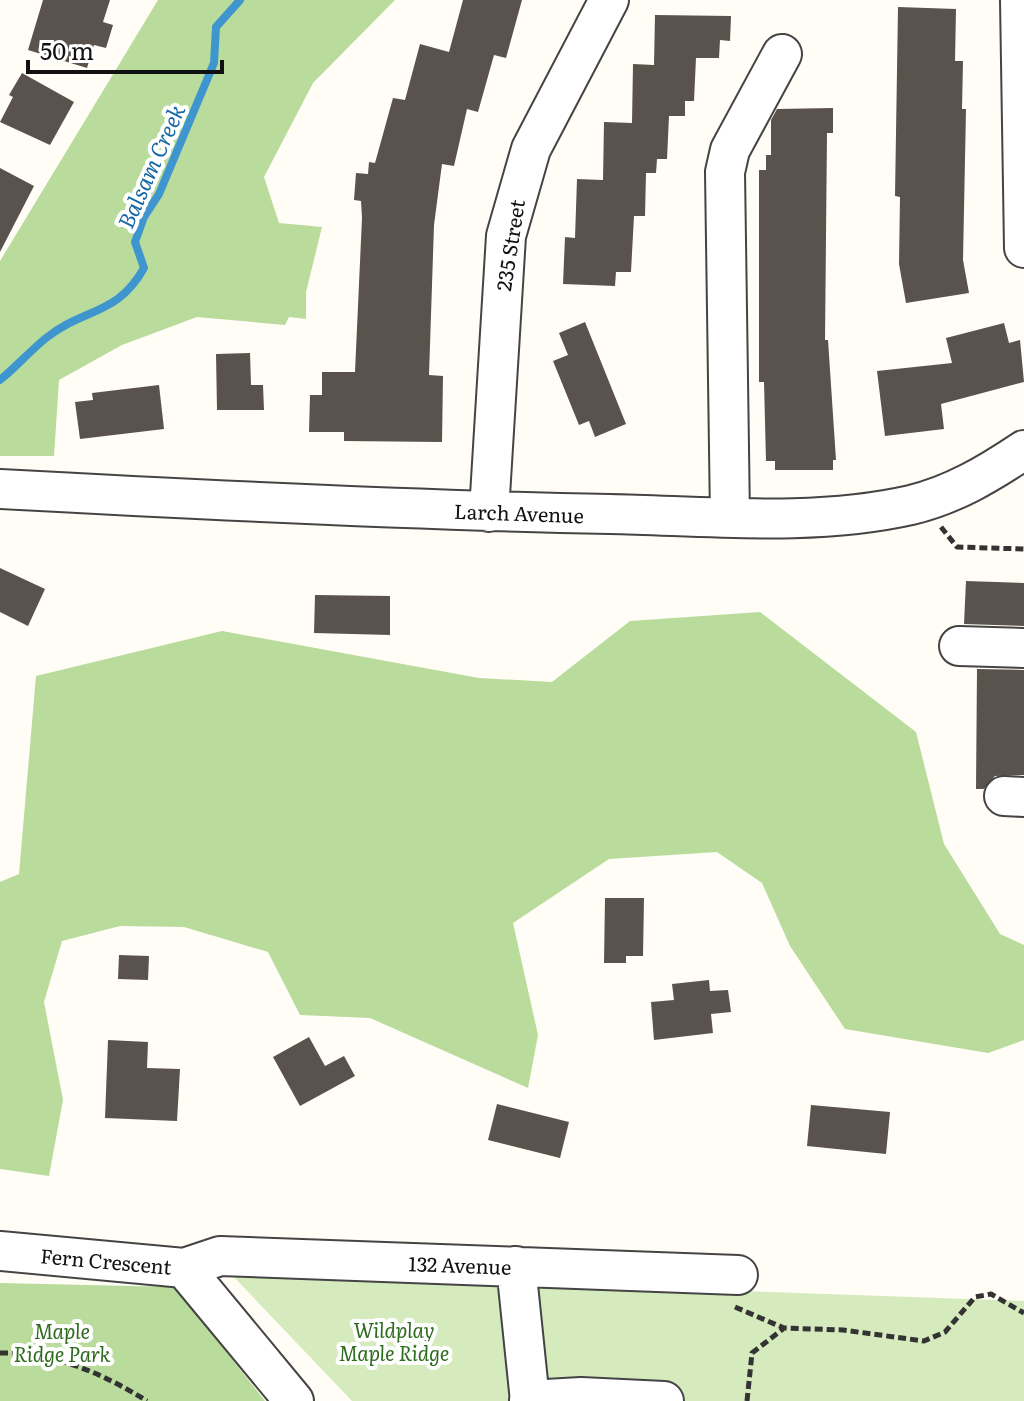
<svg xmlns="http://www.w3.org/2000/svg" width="1024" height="1401" viewBox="0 0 1024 1401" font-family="Literata,serif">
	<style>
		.green { fill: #d5ebbd }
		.forest { fill: #b9dc9c }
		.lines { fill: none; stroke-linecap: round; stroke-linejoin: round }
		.stream { stroke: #3f96cf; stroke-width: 8 }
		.building { fill: #5a524d }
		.minor-casing { stroke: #444; stroke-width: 42 }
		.path { stroke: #333; stroke-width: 5; stroke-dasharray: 8 4; stroke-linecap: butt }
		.minor { stroke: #fff; stroke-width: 38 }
		.labels { text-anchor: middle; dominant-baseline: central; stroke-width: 8; stroke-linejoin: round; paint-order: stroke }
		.street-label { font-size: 20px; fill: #111; stroke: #fff }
		.park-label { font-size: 20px; font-style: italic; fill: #2f6b1f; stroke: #fff }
		.water-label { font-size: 22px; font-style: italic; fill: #1768a6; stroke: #fff }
	</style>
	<rect width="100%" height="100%" fill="#fffdf5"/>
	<path class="green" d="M230,1273L1024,1301V1401H352Z"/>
	<path class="forest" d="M158,0H395L313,83L264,177L279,223L322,227L306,292V319L289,317L285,325L197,317L122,345L59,380L54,456H0V261Z
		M760,612L916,732L944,844L1000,934L1024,945V1040L988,1053L845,1029L790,946L762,883L717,852L609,859L513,923L538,1035L528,1088L370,1018L300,1015L268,952L184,927L120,926L62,941L44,1002L63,1100L49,1176L0,1169V882L19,874L36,676L222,631L479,678L552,682L630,621Z
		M0,1283L175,1287L265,1401H0Z"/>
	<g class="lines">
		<path class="stream" d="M0,380C16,367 30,351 46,338C85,307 117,316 144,268L135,242L144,217L159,194L214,63L216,27L240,0"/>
	</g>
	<path class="building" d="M43,0H110L103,22L113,25L106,48L94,45L87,68L28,50Z
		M463,0H522L506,58L494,55L478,112L467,109L454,166L442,164L434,225L429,375L443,376L442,442L344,441V432H309L310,395H322V372H355L362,218L361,201L354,200L356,173L368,174L369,162L375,163L393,98L405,100L420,44L449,52Z
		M898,7L956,9L955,61H963L962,109H966L963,260L969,293L906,303L899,264L900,197L895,196Z
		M655,15L731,16L730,41L720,40L719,58H696L694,101H685V116H669L667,159H657L656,173H646L645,216H634L631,272H616L615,286L563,284L565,237L575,238L577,179L603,180L604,122L632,123L633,64L654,65Z
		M22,73L74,102L50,145L0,122L13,97L9,95Z
		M833,108V133H827L825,340H828L836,460H833V470H775V461H766L764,382H759V170H766V155H771V120L777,109Z
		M0,168L34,186L0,252Z
		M585,322L626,424L595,437L589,421L579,425L553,361L568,355L559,333Z
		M1004,323L1009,343L1020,340L1024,382L941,404L944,429L885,436L877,371L952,363L946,338Z
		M250,353L251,385H263L264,410H217L216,354Z
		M159,385L164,429L80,439L75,402L93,400L92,393Z
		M0,568L45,589L28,626L0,612Z
		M966,581L1024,583V626L964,624Z
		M315,595L390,596V635L314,633Z
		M977,669L1024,670V775L995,776L984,789H976Z
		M605,898H644L643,956H626V963H604Z
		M119,955L149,956L148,980L118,979Z
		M709,980L710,991L728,990L731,1012L711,1014L713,1033L654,1040L651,1002L674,1000L672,984Z
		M309,1037L325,1066L344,1056L355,1076L300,1106L273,1057Z
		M108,1040L148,1042L147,1068L180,1069L177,1121L105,1118Z
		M497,1104L569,1122L560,1158L488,1140Z
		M811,1105L890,1112L886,1154L807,1146Z"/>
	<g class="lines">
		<defs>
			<path id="minor" d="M1020,0L1024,248
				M0,489C203,500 406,510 610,514C708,516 814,527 911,505C953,495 988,474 1024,450
				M489,512L506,236L531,149L609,0
				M730,517L725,172L730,150L782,54
				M959,646L1024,648
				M1004,796L1024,797
				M0,1251L184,1268L294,1401
				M516,1266L530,1401
				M184,1268L220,1256L738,1275
				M529,1400L581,1397L664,1401"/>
		</defs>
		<use href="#minor" class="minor-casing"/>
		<path class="path" d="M941,527L957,547L1024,549
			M735,1307L784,1328L843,1330L924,1341L945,1332L975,1297L991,1294L1024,1313
			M0,1353C52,1351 104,1374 147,1401
			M747,1401L752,1353L783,1329"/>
		<use href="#minor" class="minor"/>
	</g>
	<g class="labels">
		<g class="street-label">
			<text transform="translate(509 245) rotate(-81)">235 Street</text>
			<text transform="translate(519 512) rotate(2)">Larch Avenue</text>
			<text transform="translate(106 1260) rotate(5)">Fern Crescent</text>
			<text transform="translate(460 1264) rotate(2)">132 Avenue</text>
		</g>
		<g class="park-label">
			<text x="394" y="1329">Wildplay<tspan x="394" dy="23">Maple Ridge</tspan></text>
			<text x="62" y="1330">Maple<tspan x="62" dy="23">Ridge Park</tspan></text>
		</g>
		<g class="water-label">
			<text transform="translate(150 166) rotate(-66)">Balsam Creek</text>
		</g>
	</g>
	<path d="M28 60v12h194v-12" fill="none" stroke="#111111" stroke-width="4"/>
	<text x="40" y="60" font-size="24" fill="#111111" stroke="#ffffff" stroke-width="6" paint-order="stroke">50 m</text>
</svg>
